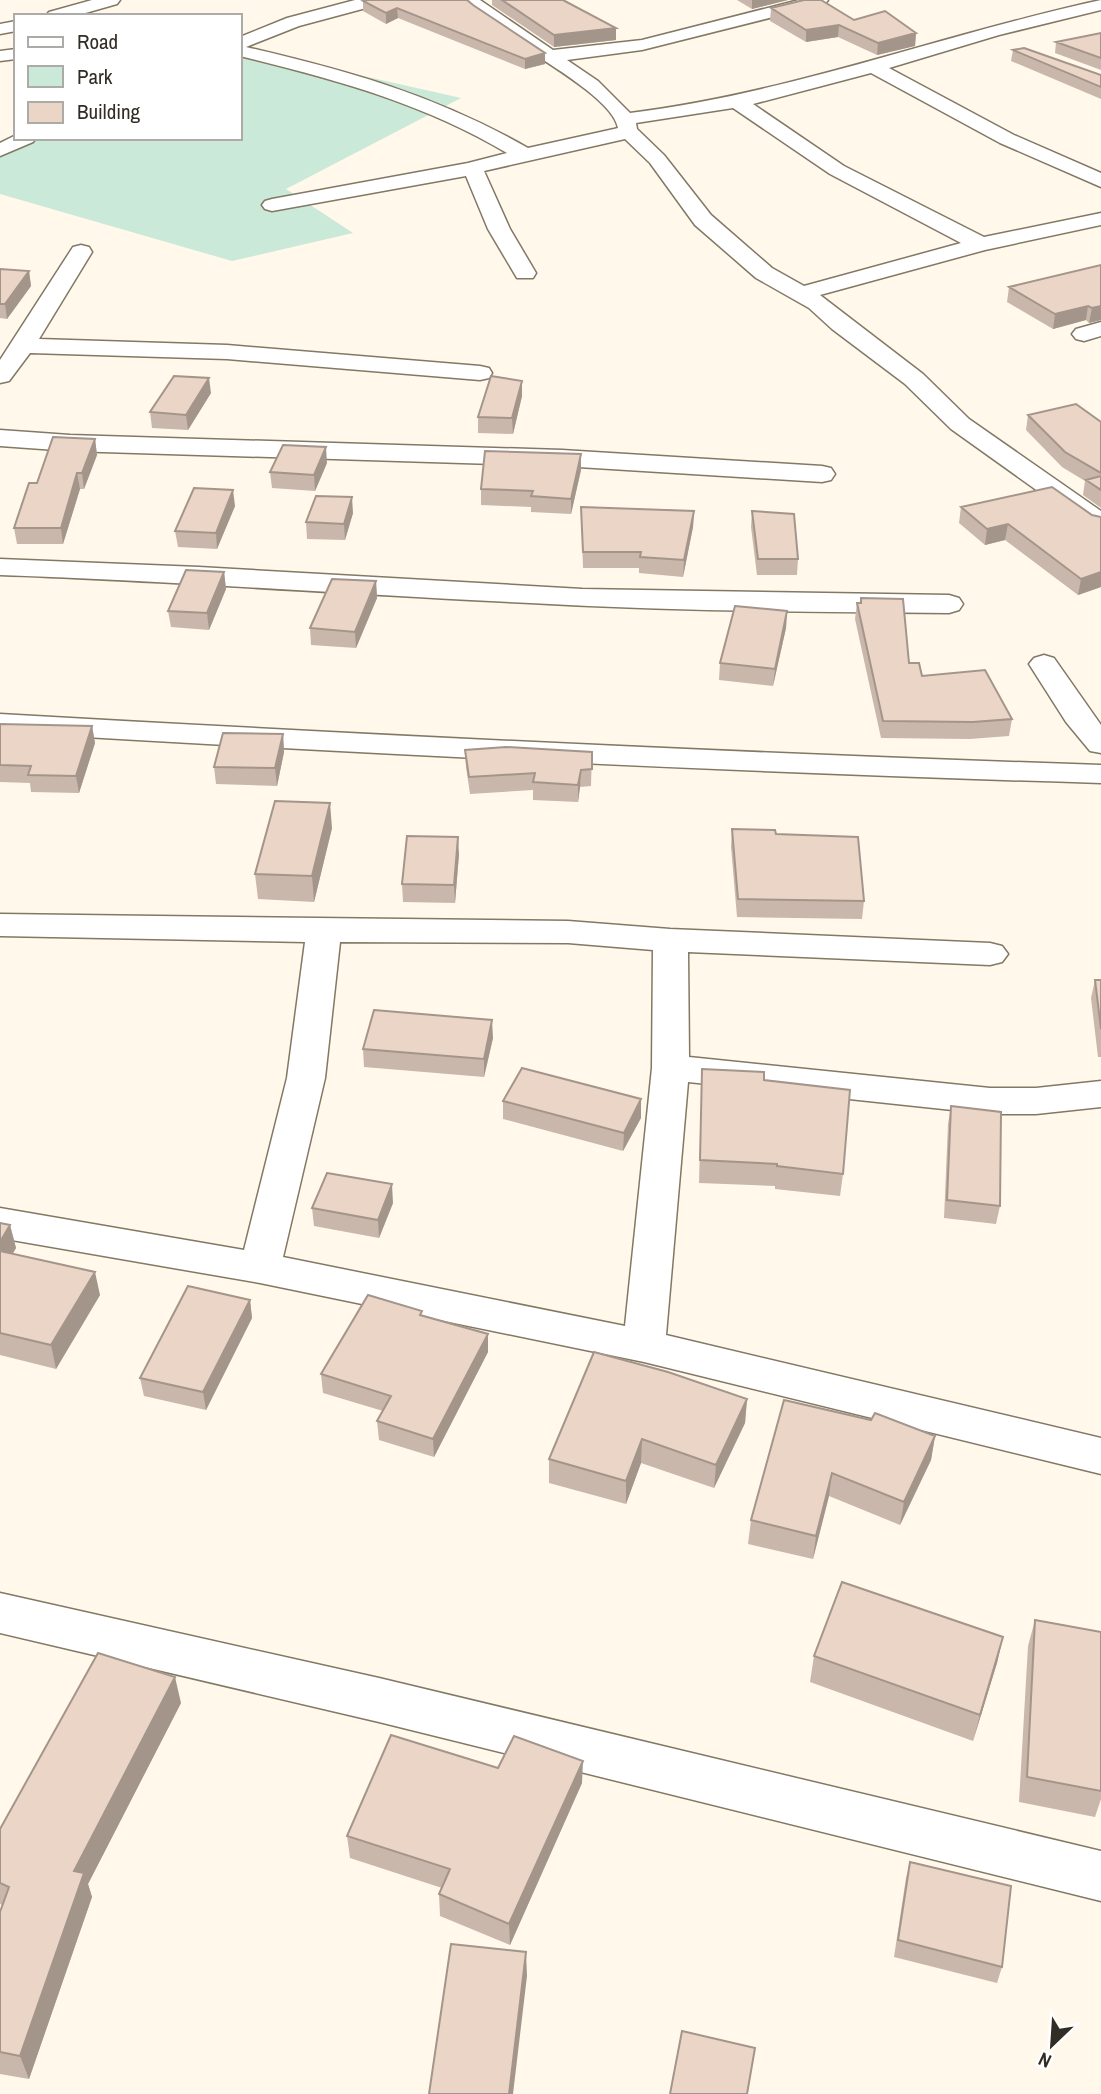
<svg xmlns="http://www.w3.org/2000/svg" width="1101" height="2094" viewBox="0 0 1101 2094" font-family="'Archivo Narrow',sans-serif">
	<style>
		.green { fill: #cbe9d8 }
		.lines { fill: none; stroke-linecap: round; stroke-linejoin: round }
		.minor-casing { stroke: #827864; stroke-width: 3 }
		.minor { fill: #fff; fill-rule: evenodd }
		.wall { fill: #cab7ab }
		.shaded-wall { fill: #a4958b }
		.building { fill: #ebd5c7; stroke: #a4958b; stroke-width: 2 }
	</style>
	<rect width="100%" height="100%" fill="#fff8eb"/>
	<path class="green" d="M249,50L461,98L286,189L353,233L232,261L0,194V154L37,138H240V54Z"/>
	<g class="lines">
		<defs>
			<path id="minor" d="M92,0H120L117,4L75,16H46L49,12Z
				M355,0H384L381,4L299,26L246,47C349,71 435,95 528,148L614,129L618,128C612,90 487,33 460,0H480L553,50L642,40L799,0H828L825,4L642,50L567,60L598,81L630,113C792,93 943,34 1101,0V10L999,35L889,68L1014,135L1101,173V187L1000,143L871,73L753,104L844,166L984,237L1101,213V225L985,250L820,295L923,374L969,419L1101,511V531L1091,529L951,429L905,384L832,329L809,308L756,278L695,225L650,163L625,139L484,171L510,229L536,273L533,278H517L488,229L466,176L272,211L265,209L262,205L265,201L272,199L468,163L507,153C423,103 334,79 240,56V37L287,18ZM733,108L830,174L961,243L804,286L772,268L711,215L664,155L637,129L636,123Z
				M16,21V31L0,34V24Z
				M16,49V59L0,61V51Z
				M16,135V138H36L33,142L0,156V143Z
				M81,245L89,247L92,252L39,339L227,345L480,366L489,368L492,373L489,378L480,380L227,359L30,353L9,381L0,383V360L73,247Z
				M1101,322V336L1084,341L1076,339L1072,334L1076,329Z
				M0,430L70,435L562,450L822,466L831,468L835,474L831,480L822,482L562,466L70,451L0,446Z
				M0,559L199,567L582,589L949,595L959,598L963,604L959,610L949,613C809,612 669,611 530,603C353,595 177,581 0,575Z
				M1044,655L1054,658L1101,725V753L1090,751L1066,722L1029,664L1034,658Z
				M0,714C367,735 734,753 1101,765V783C734,772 367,754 0,732Z
				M0,914L568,921L670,929L990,943L1002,946L1008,954L1002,962L990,965L688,952L689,1057L990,1088H1036L1101,1081V1107L1036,1114H990L688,1082L666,1335L1101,1438V1474L644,1362L260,1283L0,1238V1208L244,1250L287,1078L305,942L0,936ZM340,942L568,943L653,950L652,1068L625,1326L283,1257L325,1078Z
				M0,1593L379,1678L1101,1851V1901L379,1722L0,1633Z"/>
		</defs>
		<use href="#minor" class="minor-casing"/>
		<use href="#minor" class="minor"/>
	</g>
	<path class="wall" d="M492,0H563L616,28V40L554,47L492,5Z
		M737,0H788L752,9Z
		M363,1L473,5L545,64L525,69L398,18L386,24L363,11Z
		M771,8L854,20L916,33L915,46L877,55L838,37L806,42L770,21Z
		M1101,33V70L1055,53L1056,42Z
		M1013,50L1101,75V99L1011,61Z
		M1101,265V320L1089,323L1086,320L1053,329L1007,302L1009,287Z
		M0,269L29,271L31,286L7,319L0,318Z
		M522,381V396L513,434L478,433V417Z
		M211,393L188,430L152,428L150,412Z
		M1028,415L1101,422V508L1083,495L1085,481L1062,467L1026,430Z
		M95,439L97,455L84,489H80L63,544H17L14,528L37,483Z
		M327,463L315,491L272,488L270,472Z
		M581,470L571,514L531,512V507L481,505V489Z
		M235,506L217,549L178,547L175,531Z
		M581,507L694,511L693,527L683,577L639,573V568H583Z
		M961,507L1101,517V587L1078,595L1005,540L985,545L959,523Z
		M752,511L798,559L797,575H757L751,527Z
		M353,513L345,540L307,539L306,522Z
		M224,572L226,589L209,630L171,627L168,611Z
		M376,581L377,598L356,648L311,645L310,628Z
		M861,598L909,663L922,676L1012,719L1009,736L970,739L881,738L855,619L857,603H860Z
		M787,611L786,628L773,686L719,680L720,663Z
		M0,724L92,726L95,743L79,793L31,792L30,783L0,782Z
		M283,734L284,752L277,786L216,784L214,767Z
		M465,750L592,752L591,786L580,787L578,802L533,800V790L470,794L466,767Z
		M332,828L314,902L258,899L255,874Z
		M732,829L864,901L862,919L737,917L731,847Z
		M459,854L455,903L403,902L402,884Z
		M1095,980H1101V1057H1098L1091,998Z
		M493,1038L484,1077L364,1067L363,1049Z
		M702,1069L764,1080L843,1174L840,1196L775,1189V1186L699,1183Z
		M503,1101L641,1118L623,1151L503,1119Z
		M951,1106L1000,1206L996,1224L944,1218L948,1124Z
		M393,1203L379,1238L314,1226L312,1208Z
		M0,1223L10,1225L16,1248L12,1253L100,1295L56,1369L0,1355Z
		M250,1300L252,1318L206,1410L144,1396L140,1378Z
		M423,1315L488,1352L434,1457L379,1440L377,1421L383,1411L323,1393L321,1374Z
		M747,1399L745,1423L714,1488L641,1463L626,1504L549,1483V1459Z
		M784,1400L935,1436L931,1460L900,1525L829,1496L813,1559L748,1544L751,1520Z
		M1035,1620L1101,1632V1799L1095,1817L1019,1802L1028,1646Z
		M1003,1637L997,1663L973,1741L810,1682L814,1656Z
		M181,1703L88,1884L92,1897L29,2079L0,2074V1912L2,1905L0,1904V1829Z
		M498,1768L582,1783L510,1945L440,1916L439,1894L442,1888L350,1858L347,1836Z
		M910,1862L1002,1967L997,1983L894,1957L906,1878Z"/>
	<path class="shaded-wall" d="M752,0H788L752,9Z
		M397,8L398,18L386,24V13Z
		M839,25L838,37L806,42V30Z
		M616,28V40L554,47V35Z
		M916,33L915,46L877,55L878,43Z
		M545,53V64L525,69V59Z
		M29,271L31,286L7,319L5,304Z
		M1088,306L1086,320L1053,329L1055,314Z
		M1101,306V320L1089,323L1092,308Z
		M209,378L211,393L188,430L186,415Z
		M522,381V396L513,434L512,418Z
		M95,439L97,455L84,489L82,473Z
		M326,447L327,463L315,491L314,475Z
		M581,454V470L571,514V499Z
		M77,473L80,489L63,544L61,528Z
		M233,490L235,506L217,549L216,533Z
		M352,497L353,513L345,540L344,524Z
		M694,511L693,527L683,577L684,560Z
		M1008,524L1005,540L985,545L987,529Z
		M224,572L226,589L209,630L207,613Z
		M1101,572V587L1078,595L1081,579Z
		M376,581L377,598L356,648L355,632Z
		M787,611L786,628L773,686L775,669Z
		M92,726L95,743L79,793L76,776Z
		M283,734L284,752L277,786L275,768Z
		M581,770L580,787L578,802V785Z
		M330,803L332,828L314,902L312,876Z
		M458,837L459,854L455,903L454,885Z
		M492,1020L493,1038L484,1077V1059Z
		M641,1099V1118L623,1151L624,1133Z
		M392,1184L393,1203L379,1238L378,1220Z
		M10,1225L16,1248L2,1273L0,1266V1242Z
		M95,1272L100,1295L56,1369L51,1345Z
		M250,1300L252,1318L206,1410L203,1392Z
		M488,1334V1352L434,1457L433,1439Z
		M747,1399L745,1423L714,1488L716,1465Z
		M935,1436L931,1460L900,1525L904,1502Z
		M642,1439L641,1463L626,1504V1481Z
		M832,1473L829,1496L813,1559L816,1536Z
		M1003,1637L997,1663L973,1741L980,1715Z
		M175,1677L181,1703L88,1884L92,1897L29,2079L20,2056L74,1871Z
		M583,1761L582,1783L510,1945L509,1924Z
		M526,1952L527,1976L513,2094H509Z"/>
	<path class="building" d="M368,0H467L473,5L545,53L525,59L397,8L386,13L363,1Z
		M502,0H563L616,28L554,35Z
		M804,0H821L854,20L885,11L916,33L878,43L839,25L806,30L771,8Z
		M1101,33V58L1056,42Z
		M1024,48L1101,75V87L1013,50Z
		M1101,265V306L1092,308L1088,306L1055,314L1009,287Z
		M0,269L29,271L5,304H0Z
		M174,376L209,378L186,415L150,412Z
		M491,376L522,381L512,418L478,417Z
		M1076,404L1101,422V473L1065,452L1028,415Z
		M53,437L95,439L82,473H77L61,528H14L29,483H37Z
		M283,445L326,447L314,475L270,472Z
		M485,451L581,454L571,499L531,496L533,491L481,489Z
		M1101,476V490L1086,480Z
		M1052,487L1092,515L1101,517V572L1081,579L1008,524L987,529L961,507Z
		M194,488L233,490L216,533L175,531Z
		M316,496L352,497L344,524L306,522Z
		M581,507L694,511L684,560L640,557L641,552H583Z
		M752,511L794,514L798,559H758Z
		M186,570L224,572L207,613L168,611Z
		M332,579L376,581L355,632L310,628Z
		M861,598L903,599L909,663H919L922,676L985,670L1012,719L973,722L883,721L857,603H861Z
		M735,606L787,611L775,669L720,663Z
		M0,724L92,726L76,776L28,775L31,766L0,765Z
		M223,733L283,734L275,768L214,767Z
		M506,747L592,752V769L581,770L578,785L533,782L535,773L469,777L465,750Z
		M275,801L330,803L312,876L255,874Z
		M732,829L775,830L776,834L858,837L864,901L738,899Z
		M407,836L458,837L454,885L402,884Z
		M1095,980H1101V1029Z
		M374,1010L492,1020L484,1059L363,1049Z
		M522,1068L641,1099L624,1133L503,1101Z
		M702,1069L764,1072V1080L850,1090L843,1174L777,1166V1164L700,1160Z
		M951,1106L1001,1112L1000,1206L947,1200Z
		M327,1173L392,1184L378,1220L312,1208Z
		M0,1223L10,1225L0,1242Z
		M0,1251L95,1272L51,1345L0,1333Z
		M188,1286L250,1300L203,1392L140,1378Z
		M368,1295L422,1311L420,1315L488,1334L433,1439L377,1421L391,1396L321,1374Z
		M594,1352L668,1372L747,1399L716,1465L642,1439L626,1481L549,1459Z
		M784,1400L871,1420L875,1413L935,1436L904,1502L832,1473L816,1536L751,1520Z
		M842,1582L1003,1637L980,1715L814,1656Z
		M1035,1620L1101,1632V1791L1027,1777Z
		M98,1653L175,1677L74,1871L84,1873L20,2056L0,2052V1912L9,1887L0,1883V1829Z
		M391,1735L498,1768L514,1736L583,1761L509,1924L439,1894L450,1869L347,1836Z
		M910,1862L1011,1886L1002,1967L898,1940Z
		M451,1944L526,1952L509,2094H429Z
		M682,2031L755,2048L747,2094H670Z"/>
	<rect x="14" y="14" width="228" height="126" fill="#ffffff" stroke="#adaba7" stroke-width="2"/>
	<rect x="28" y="37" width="35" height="10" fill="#ffffff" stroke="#adaba7" stroke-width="2"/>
	<text x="77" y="49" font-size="21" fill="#312d24">Road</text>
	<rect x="28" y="66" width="35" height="21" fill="#cbe9d8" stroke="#adaba7" stroke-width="2"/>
	<text x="77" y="84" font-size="21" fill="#312d24">Park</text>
	<rect x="28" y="102" width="35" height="21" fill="#ebd5c7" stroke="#adaba7" stroke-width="2"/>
	<text x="77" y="119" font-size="21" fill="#312d24">Building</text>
	<g transform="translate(1052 2045) rotate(205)" stroke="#ffffff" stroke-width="5" paint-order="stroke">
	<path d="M0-5L12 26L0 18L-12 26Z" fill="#312d24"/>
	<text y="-10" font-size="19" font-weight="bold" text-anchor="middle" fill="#312d24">N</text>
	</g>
</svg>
